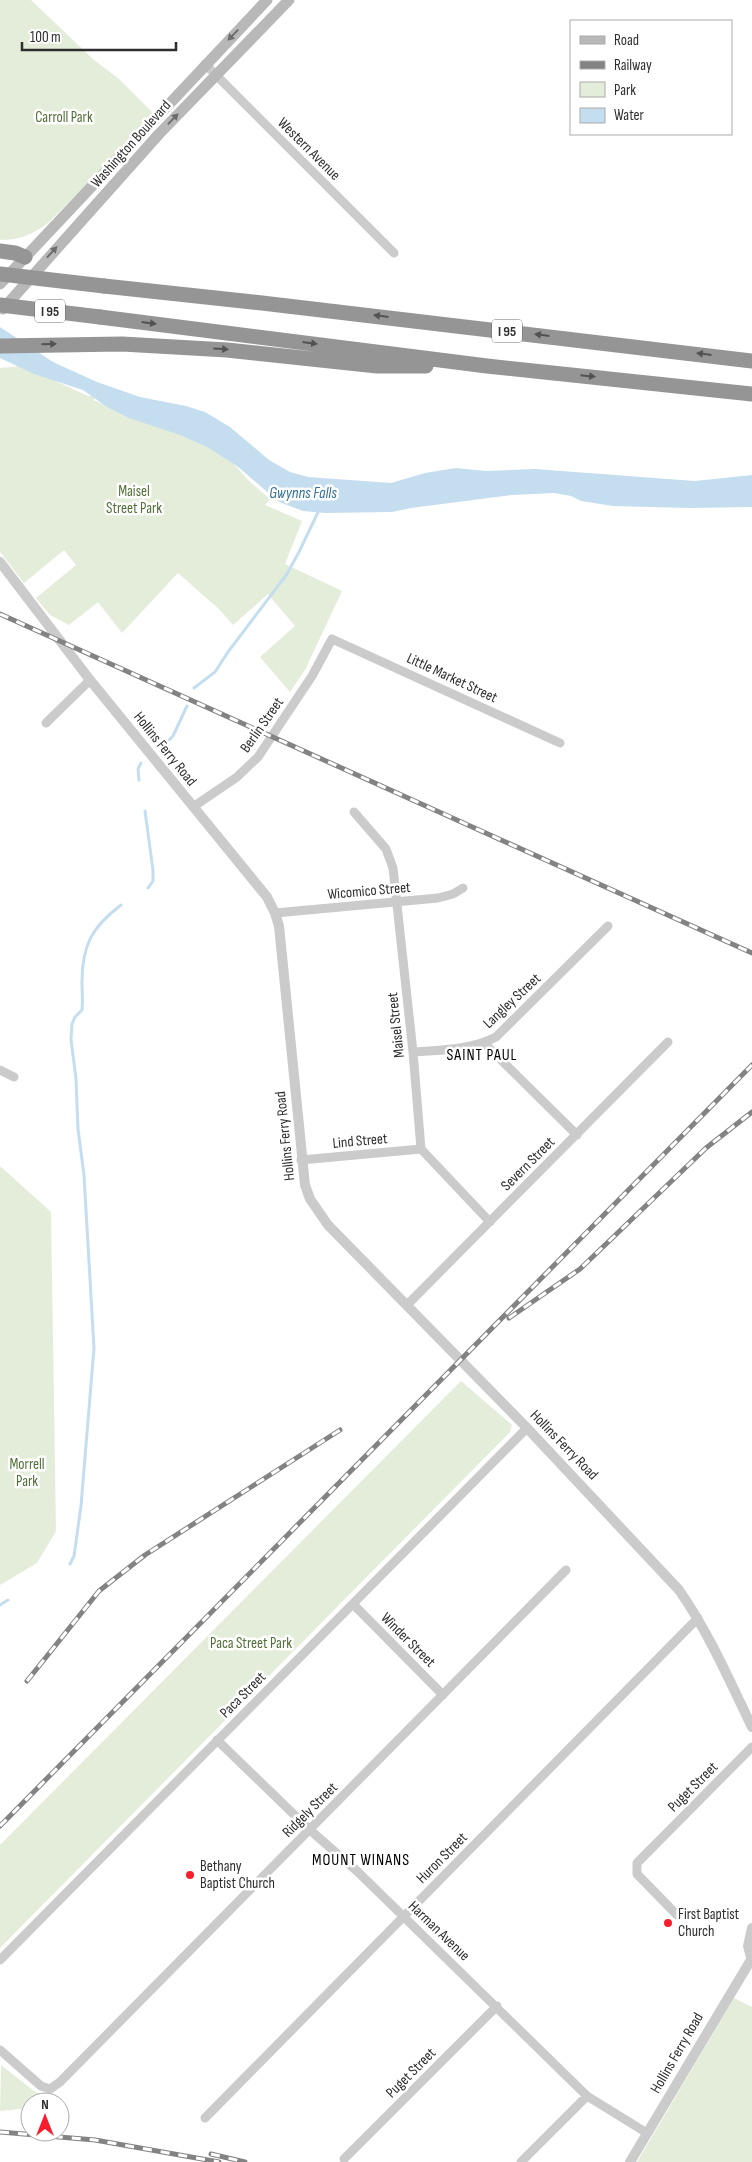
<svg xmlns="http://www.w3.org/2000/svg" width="752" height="2162" viewBox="0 0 752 2162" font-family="'Sofia Sans Condensed',sans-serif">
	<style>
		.green { fill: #e4edda }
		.water { fill: #c4deef }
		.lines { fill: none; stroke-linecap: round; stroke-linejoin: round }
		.stream { stroke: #c4deef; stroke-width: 3 }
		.minor { stroke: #cbcbcb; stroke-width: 9 }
		.tertiary { stroke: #cbcbcb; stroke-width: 10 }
		.secondary { stroke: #b8b8b8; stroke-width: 11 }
		.motorway { stroke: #959595; stroke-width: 15 }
		.rail-casing { stroke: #838383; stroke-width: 5 }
		.rail { stroke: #fff; stroke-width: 3; stroke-dasharray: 9; stroke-linecap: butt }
		.motorway-bridge { stroke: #959595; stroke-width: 15 }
		.oneway { fill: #6c6c6c }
		.oneway2 { fill: #525252 }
		.poi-dot { fill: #f61e2d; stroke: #fff; stroke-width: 2 }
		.labels { text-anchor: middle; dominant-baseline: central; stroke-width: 5; stroke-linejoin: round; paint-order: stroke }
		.shield { fill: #fff; stroke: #6d6d6d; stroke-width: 1 }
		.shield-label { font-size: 14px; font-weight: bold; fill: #2e2e2e }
		.park-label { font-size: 15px; fill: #506e37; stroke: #fff }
		.street-label { font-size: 15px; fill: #2e2e2e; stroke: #fff }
		.poi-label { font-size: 15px; fill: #2e2e2e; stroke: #fff; text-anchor: start }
		.water-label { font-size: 16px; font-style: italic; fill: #347098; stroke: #fff }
		.neighbourhood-label { font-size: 16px; letter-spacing: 1px; fill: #000; stroke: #fff }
	</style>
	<rect width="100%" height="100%" fill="#fff"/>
	<path class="green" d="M0,0H31L94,60L118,78L152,112V119L49,222C34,234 20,240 0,240Z
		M23,366L88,396H95L96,398L93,400L118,410L125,406L227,456L248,480L270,499L265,505L302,521L285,564L342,591L305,670L290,692L260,657L295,626L268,594L233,625L220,610L178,573L122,633L98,602L69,625L50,615L36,598L76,565L64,550L24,583L0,552V368Z
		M0,1166L51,1212L56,1531L37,1563L0,1585Z
		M461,1381L512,1425L510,1432L0,1948V1845Z
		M734,1998L752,2007V2162H637Z
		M1,2065L34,2091L42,2095L41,2102H30V2108L0,2111Z"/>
	<path class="water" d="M0,327L53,362L97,382L140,397L186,406L205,412L230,427L269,460L290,472L308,477L391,483L425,473L456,468L486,471L535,469L695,481L752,475V507L689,508L613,506L581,501L571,496L554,493L512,495L411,508L392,512L325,513L303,511L279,502L237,466L207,447L180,435L129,418L107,407L83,390L34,374L0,358Z"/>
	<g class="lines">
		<path class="stream" d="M194,688L215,672L228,652L287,574L299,552L320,508
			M160,749L173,736L187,706
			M139,780L138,769L141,763
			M145,811L153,870V881L148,888
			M70,1564L74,1556L81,1506L94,1348L84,1175L78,1129L76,1079L71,1039L72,1024L75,1017L82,1010C83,1000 82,992 82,982C82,945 92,927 121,905
			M0,1605L8,1600"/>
		<path class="minor" d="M205,64L394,253
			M46,723L90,680
			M193,807L237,777L258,757L312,676L332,639L560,743
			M354,812L386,849L393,868L413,1052L421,1149L490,1222
			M275,913L438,898L453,894L463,888
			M484,1043L577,1135
			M413,1052C441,1050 471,1050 496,1037L608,926
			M0,1070L14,1077
			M301,1160L421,1149
			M407,1305L668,1042
			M353,1604L443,1695
			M217,1740L310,1830L358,1872L587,2096L647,2133
			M677,1915L637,1874V1863L752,1747
			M0,1960L527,1428
			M0,2050L41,2086L50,2089L60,2082L566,1570
			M205,2118L698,1618
			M344,2159L497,2006
			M521,2162L587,2096"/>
		<path class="tertiary" d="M0,562L90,680L267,897L275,913L279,926L305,1185L310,1199L328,1225L527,1428L679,1590C709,1633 729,1680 752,1727
			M752,1928L748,1946L752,1961
			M630,2162L752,1958"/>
		<path class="secondary" d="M0,284L267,0
			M3,309L159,134L289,0"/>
		<path class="motorway" d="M0,251L15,253L25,257
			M104,286L262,303L752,361
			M100,317L487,366L752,394
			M0,346L122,344L227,350L377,366H426"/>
		<defs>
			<path id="rail" d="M0,614L752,953
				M509,1318L580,1269L706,1148L752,1112
				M27,1681L99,1591L145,1555L340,1430
				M0,1826L752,1065
				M0,2132L95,2140L219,2162
				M211,2154L245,2162"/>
		</defs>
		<use href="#rail" class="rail-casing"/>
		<use href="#rail" class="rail"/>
		<path class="motorway-bridge" d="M0,274L104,286
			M0,305L100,317"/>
	</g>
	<defs><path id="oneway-solid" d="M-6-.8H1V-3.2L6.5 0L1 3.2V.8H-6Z" transform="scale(1.25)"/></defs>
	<g class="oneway">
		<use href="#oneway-solid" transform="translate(233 35) rotate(134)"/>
		<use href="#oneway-solid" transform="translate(173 119) rotate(-46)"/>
		<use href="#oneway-solid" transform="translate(52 252) rotate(-48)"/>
	</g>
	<g class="oneway2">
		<use href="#oneway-solid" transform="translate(381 316) rotate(-173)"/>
		<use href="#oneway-solid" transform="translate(149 323) rotate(7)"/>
		<use href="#oneway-solid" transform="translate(542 335) rotate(-173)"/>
		<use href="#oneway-solid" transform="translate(310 343) rotate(7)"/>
		<use href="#oneway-solid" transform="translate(49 344) rotate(-2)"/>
		<use href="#oneway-solid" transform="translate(221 349) rotate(4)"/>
		<use href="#oneway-solid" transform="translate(704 354) rotate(-173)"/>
		<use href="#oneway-solid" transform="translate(588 376) rotate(6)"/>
	</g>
	<g class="poi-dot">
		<circle cx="190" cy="1875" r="5"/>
		<circle cx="668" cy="1923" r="5"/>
	</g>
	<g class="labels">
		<g class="shield">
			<rect x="35" y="299.5" width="30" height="23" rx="4"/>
			<rect x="492" y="319.5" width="30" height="23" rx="4"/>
		</g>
		<g class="shield-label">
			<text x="50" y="311">I 95</text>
			<text x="507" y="331">I 95</text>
		</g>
		<g class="park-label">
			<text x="64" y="117">Carroll Park</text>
			<text x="134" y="491">Maisel<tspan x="134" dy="17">Street Park</tspan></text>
			<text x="27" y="1464">Morrell<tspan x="27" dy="17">Park</tspan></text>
			<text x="251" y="1643">Paca Street Park</text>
		</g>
		<g class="street-label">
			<text transform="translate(131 144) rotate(-48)">Washington Boulevard</text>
			<text transform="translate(309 149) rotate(45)">Western Avenue</text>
			<text transform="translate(452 678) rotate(25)">Little Market Street</text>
			<text transform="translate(262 725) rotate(-55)">Berlin Street</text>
			<text transform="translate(165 749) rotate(51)">Hollins Ferry Road</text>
			<text transform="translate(369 891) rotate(-5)">Wicomico Street</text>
			<text transform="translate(512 1001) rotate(-43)">Langley Street</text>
			<text transform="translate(396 1025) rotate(-96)">Maisel Street</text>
			<text transform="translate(285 1136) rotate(-96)">Hollins Ferry Road</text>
			<text transform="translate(360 1141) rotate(-5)">Lind Street</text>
			<text transform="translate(528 1164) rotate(-45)">Severn Street</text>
			<text transform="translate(564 1445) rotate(46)">Hollins Ferry Road</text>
			<text transform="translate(408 1640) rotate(45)">Winder Street</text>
			<text transform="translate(243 1695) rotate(-45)">Paca Street</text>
			<text transform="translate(693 1787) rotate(-45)">Puget Street</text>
			<text transform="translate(310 1810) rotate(-45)">Ridgely Street</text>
			<text transform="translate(442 1858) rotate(-45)">Huron Street</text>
			<text transform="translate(439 1931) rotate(44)">Harman Avenue</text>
			<text transform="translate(677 2053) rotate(-60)">Hollins Ferry Road</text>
			<text transform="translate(411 2073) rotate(-45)">Puget Street</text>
		</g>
		<g class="poi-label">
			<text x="200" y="1866">Bethany<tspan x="200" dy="17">Baptist Church</tspan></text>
			<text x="678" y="1914">First Baptist<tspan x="678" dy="17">Church</tspan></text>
		</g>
		<g class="water-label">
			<text x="303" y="493">Gwynns Falls</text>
		</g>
		<g class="neighbourhood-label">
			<text x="482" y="1055">SAINT PAUL</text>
			<text x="361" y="1860">MOUNT WINANS</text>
		</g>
	</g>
	<rect x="570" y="20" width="162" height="115" fill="#ffffff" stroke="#ababab"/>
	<rect x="580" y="36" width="25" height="8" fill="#b8b8b8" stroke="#ababab"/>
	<text x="614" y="45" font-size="15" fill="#2e2e2e">Road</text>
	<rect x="580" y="61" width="25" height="8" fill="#838383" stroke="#ababab"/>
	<text x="614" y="70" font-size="15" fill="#2e2e2e">Railway</text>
	<rect x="580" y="82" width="25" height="15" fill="#e4edda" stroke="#ababab"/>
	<text x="614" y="95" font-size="15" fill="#2e2e2e">Park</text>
	<rect x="580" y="108" width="25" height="15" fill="#c4deef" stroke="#ababab"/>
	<text x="614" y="120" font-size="15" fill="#2e2e2e">Water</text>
	<g transform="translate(45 2117)"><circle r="24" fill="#ffffff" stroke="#ababab"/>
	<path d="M0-4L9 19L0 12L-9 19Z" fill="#f61e2d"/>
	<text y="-8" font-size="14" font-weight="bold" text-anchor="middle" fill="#2e2e2e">N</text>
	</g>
	<path d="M22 42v8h154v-8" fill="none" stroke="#2e2e2e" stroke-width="2.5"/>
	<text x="30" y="42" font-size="15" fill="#2e2e2e" stroke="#ffffff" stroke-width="4" paint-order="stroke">100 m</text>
</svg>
